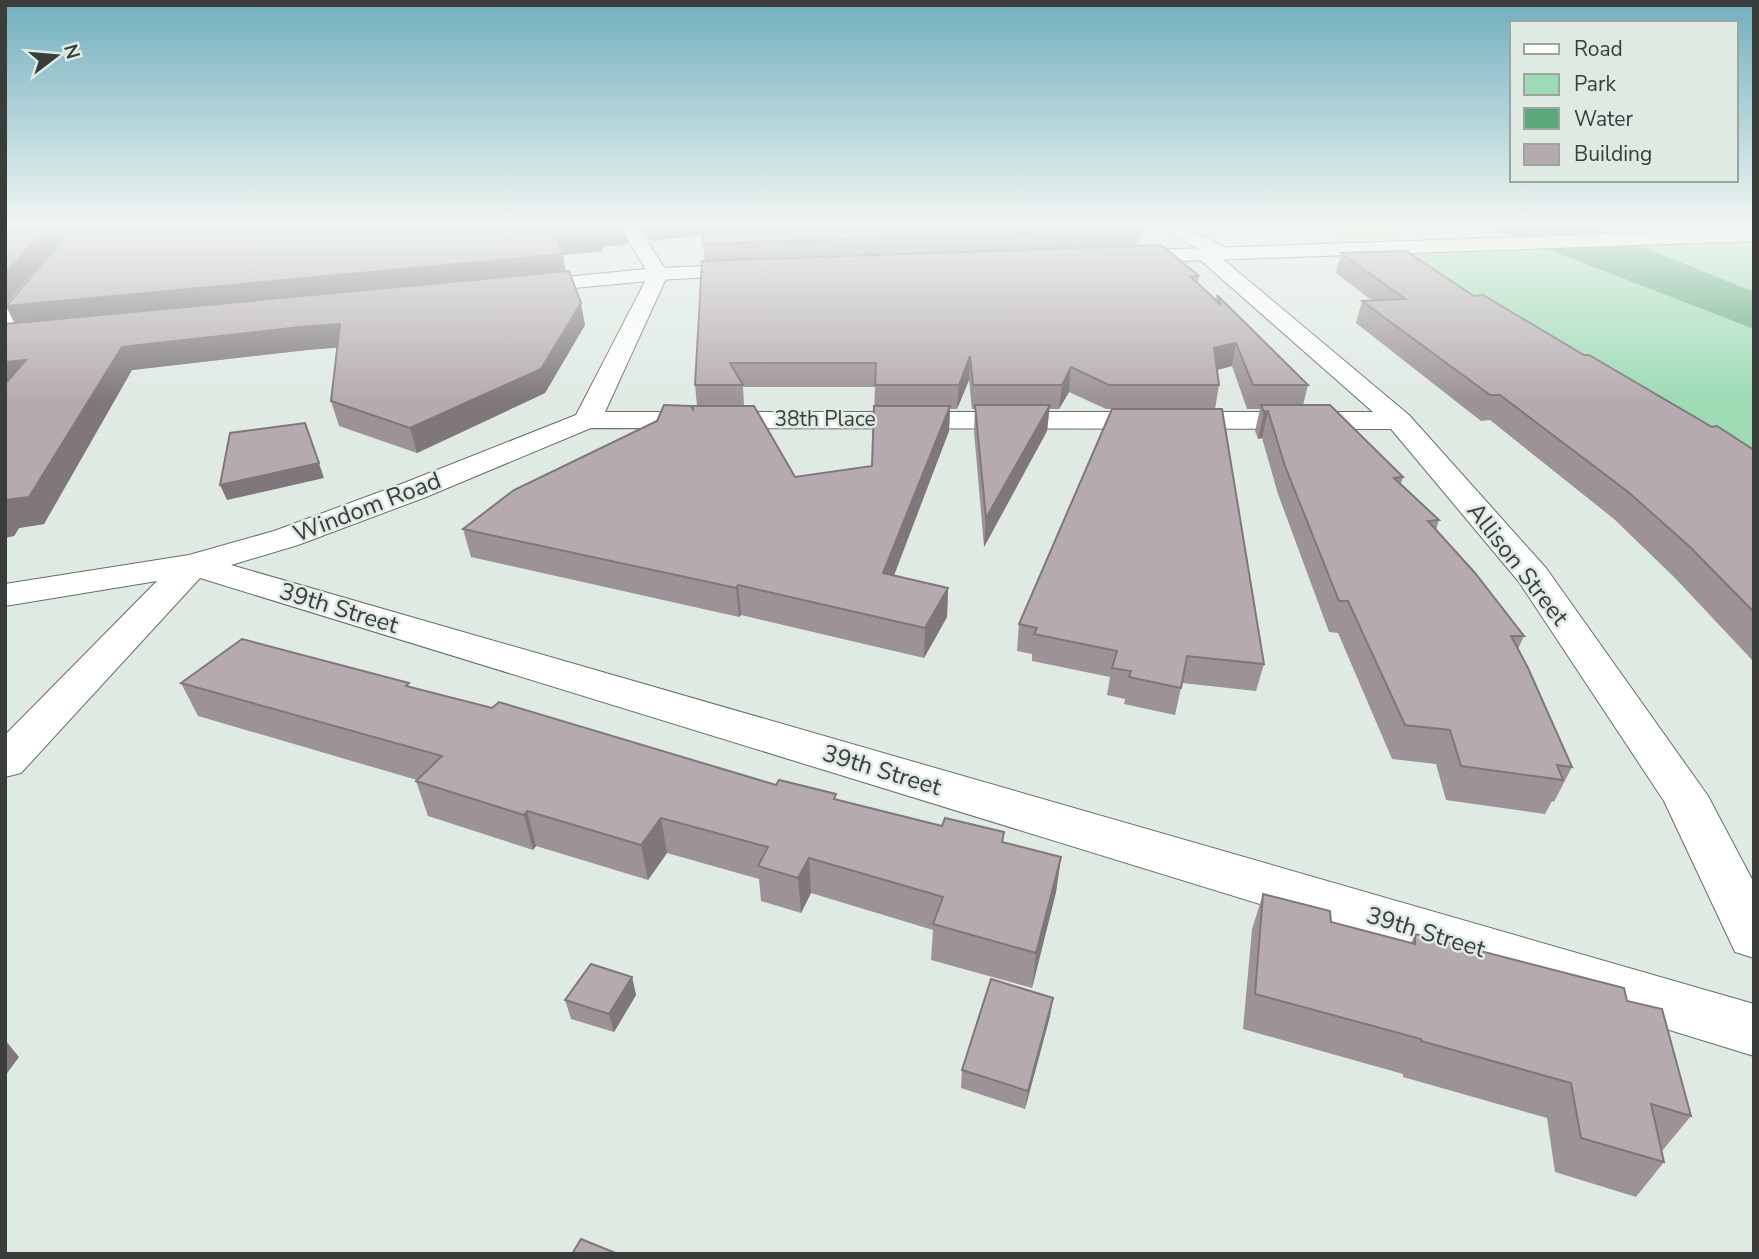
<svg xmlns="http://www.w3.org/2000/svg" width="1759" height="1259" viewBox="0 0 1759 1259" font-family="'Nunito Sans',sans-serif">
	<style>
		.green { fill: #9cdbb4 }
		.water { fill: #5ca87d }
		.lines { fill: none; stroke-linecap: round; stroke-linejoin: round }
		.minor-casing { stroke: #666f69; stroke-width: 2 }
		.tertiary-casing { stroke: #666f69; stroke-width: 2 }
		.secondary-casing { stroke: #666f69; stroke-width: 2 }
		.minor { fill: #fff; fill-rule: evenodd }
		.tertiary { fill: #fff; fill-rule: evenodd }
		.secondary { fill: #fff; fill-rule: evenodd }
		.wall { fill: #9c9297; fill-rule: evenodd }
		.shaded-wall { fill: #7f777b }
		.building { fill: #b5aab0; stroke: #7f777b; stroke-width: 2 }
		.labels { text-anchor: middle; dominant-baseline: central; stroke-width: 5; stroke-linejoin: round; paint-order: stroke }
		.far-street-label { font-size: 21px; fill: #3a3e3b; stroke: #dfeae3 }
		.street-label { font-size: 24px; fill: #3a3e3b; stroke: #dfeae3 }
	</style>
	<rect width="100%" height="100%" fill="#dfeae3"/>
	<path class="green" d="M1331,225H1389L1401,238L1343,239Z
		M1470,225H1754V230L1577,229L1504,234Z
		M1626,241L1754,242V489L1405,255L1633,244Z"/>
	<path class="water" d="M1485,225H1588L1754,292V329Z"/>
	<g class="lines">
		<defs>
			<path id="minor" d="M77,225H96L13,329L5,331V309Z
				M1205,248L1212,250L1409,415L1546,568L1708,796L1754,883V958L1735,952L1664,801L1519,582L1391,429L591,428L426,497L298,545L231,565L1754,1004V1056L200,578L21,773L5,777V735L157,581L5,606V584L189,555L274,531L404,483L576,415L651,270H665L668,274L605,412H1373L1198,258L1195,254L1198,250Z"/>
			<path id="tertiary" d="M619,225H637L668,274L665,278H651Z
				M1155,225H1179L1228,249L1231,253L1228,257H1214Z"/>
			<path id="secondary" d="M1754,229V241L1123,263L1116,261L1113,257L1116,253L1123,251Z
				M755,264L762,266L765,270L762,274L658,280L522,293L514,292L511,287L514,282L522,281L658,268Z"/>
		</defs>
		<use href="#minor" class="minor-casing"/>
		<use href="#tertiary" class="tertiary-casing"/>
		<use href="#secondary" class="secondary-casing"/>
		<use href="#minor" class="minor"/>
		<use href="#tertiary" class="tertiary"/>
		<use href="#secondary" class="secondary"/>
	</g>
	<path class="wall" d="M640,225H1137L1142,229L1139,246L1199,276L1198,283L1216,300L1217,295L1308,385L1303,405L1403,477L1401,484L1439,520L1436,530L1524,636L1518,649L1572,767L1554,802L1552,801L1545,814L1446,800L1436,764L1392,759L1338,633L1329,632L1278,494L1262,438L1258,439L1255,431L1260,409H1247L1232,366L1217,370L1219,385L1215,409L1264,664L1256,691L1182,683L1175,715L1124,704L1125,699L1107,695L1110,677L1032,661V654L1017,651L1019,624L1112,409H1106L1069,392L1059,409H1049L1047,431L984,547L974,431L975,409H972L969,380L957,409H950L949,431L894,576L948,588L947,617L924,658L741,615L739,617L471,557L463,529L693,409L697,406L695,385L705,261L703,244L704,235L650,241ZM743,387H875L872,466L795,477L744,406Z
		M628,244L602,247L603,251L563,255L565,271L585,325L545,393L417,453L339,426L331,401L337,347L307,350L132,370L44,524L19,528L14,536L15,323L6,306Z
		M1341,253L1474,296L1754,450V662L1674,577L1614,519L1490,420L1481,421L1356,323L1362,301L1371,300L1336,273Z
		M181,683L410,687L776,785L836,799L1061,857L1056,892L1032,988L931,960L933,930L811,893L801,913L761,901L759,879L667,853L648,880L536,846L533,850L428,816L416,781L417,780L198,716Z
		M1263,894L1331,922L1411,943L1415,934L1627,1001L1691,1116L1662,1151L1664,1162L1636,1197L1555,1172L1547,1118L1403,1077V1074L1243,1029L1252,929Z
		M632,977L636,995L614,1032L571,1019L565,1000Z
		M1053,998L1050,1016L1025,1109L961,1088L962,1070Z"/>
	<path class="shaded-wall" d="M50,225H74L5,305V273Z
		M625,225L628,244L602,247L603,251L563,255L566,274L17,328L6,306L555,237L598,229Z
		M648,225H706L707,234L650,241Z
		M581,303L585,325L545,393L417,453L410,428Z
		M340,324L346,347L307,350L132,370L44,524L19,528L14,536L5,538V500L122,347L300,327Z
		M1236,343L1232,366L1209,372L1214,348Z
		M970,356L969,380L957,409L959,385Z
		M26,360L5,387V362Z
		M1071,367L1069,392L1059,409L1062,385Z
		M1050,405L1047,431L984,547L986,518Z
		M950,406L949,431L883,603V573Z
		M1268,411L1262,438L1258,439L1264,412Z
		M319,463L324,478L227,500L220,485Z
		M738,585L741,615L739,617L736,588Z
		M948,588L947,617L924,658L925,628Z
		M527,811L536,846L533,850L524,815Z
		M661,818L667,853L648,880L641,845Z
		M1061,857L1056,892L1032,988L1036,953Z
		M809,858L811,893L801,913L798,878Z
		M632,977L636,995L614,1032L609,1014Z
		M1053,998L1050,1016L1025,1109L1028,1091Z
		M5,1040L19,1057L5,1076Z"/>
	<path class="building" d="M5,225H50L5,273Z
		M75,225H625L598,229L600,232L555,237L563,254L6,306Z
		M705,225H1137L1142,229L703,244Z
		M1161,245L1199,276L1191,277L1221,305L1217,295L1308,385H1253L1236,343L1214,348L1219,385H1109L1071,367L1062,385H973L970,356L959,385H875L876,363H730L743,385H695L702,261Z
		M1406,251L1474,296L1483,295L1584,355H1589L1712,427L1717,426L1754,450V612L1690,547L1627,491L1500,395H1490L1362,301L1405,299L1341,253Z
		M569,271L581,303L541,369L410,428L331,401L340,324L300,327L122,347L29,497L5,500V384L26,360L5,362V324Z
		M664,405L691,406L693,409V406H754L795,477L872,466L874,406H950L883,573L948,588L925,628L738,585L736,588L463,529L514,490L657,421Z
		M975,405H1050L986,518Z
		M1261,405H1330L1403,477L1394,478L1439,520L1428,521L1475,573L1524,636H1511L1528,668L1572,767L1557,765L1563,780L1461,766L1450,730L1405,725L1348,601H1339L1285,466L1268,411L1264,412Z
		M1112,409H1222L1264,664L1187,656L1181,688L1129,677L1131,671L1112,668L1117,651L1034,634L1037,628L1019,624Z
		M305,423L319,463L220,485L230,433Z
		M242,639L409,683L406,686L492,708L499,702L776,785L779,780L836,794L834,799L942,826L945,818L1004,832L1002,842L1061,857L1036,953L933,924L943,897L809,858L798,878L758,866L768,847L661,818L641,845L527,811L524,815L416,781L442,756L181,683Z
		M1263,894L1330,911L1331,922L1415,944V934L1624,988L1627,1001L1662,1009L1691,1116L1651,1104L1664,1162L1581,1138L1571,1083L1421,1041V1039L1255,994Z
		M591,964L632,977L609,1014L565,1000Z
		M991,979L1053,998L1028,1091L962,1070Z
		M581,1239L618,1254H572Z"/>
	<linearGradient id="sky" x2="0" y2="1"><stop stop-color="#70afbd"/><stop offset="0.56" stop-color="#f1f6f2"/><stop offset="1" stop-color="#f1f6f2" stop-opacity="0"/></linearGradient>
	<rect width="1759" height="402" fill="url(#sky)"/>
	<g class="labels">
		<g class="far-street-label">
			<text x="825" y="419">38th Place</text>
		</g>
		<g class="street-label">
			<text transform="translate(367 507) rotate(-21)">Windom Road</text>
			<text transform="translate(1518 564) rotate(52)">Allison Street</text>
			<text transform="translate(339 608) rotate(17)">39th Street</text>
			<text transform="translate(882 770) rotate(17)">39th Street</text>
			<text transform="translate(1426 932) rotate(17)">39th Street</text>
		</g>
	</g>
	<rect width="1759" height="1259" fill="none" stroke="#3a3e3b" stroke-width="14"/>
	<rect x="1510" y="21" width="228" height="161" fill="#dfeae3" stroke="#9da5a0" stroke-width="2"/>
	<rect x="1524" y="44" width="35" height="10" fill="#ffffff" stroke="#9da5a0" stroke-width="2"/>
	<text x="1574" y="56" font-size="21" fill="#3a3e3b">Road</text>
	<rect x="1524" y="74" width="35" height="21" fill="#9cdbb4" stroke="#9da5a0" stroke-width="2"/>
	<text x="1574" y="91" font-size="21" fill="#3a3e3b">Park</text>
	<rect x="1524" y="108" width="35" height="21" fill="#5ca87d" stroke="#9da5a0" stroke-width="2"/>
	<text x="1574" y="126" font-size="21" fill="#3a3e3b">Water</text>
	<rect x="1524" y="144" width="35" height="21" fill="#b5aab0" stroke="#9da5a0" stroke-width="2"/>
	<text x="1574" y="161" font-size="21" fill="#3a3e3b">Building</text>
	<g transform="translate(56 56) rotate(74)" stroke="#dfeae3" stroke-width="5" paint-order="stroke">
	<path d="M0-5L12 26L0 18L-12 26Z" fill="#3a3e3b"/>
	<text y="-10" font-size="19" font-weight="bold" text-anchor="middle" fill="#3a3e3b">N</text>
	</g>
</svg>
